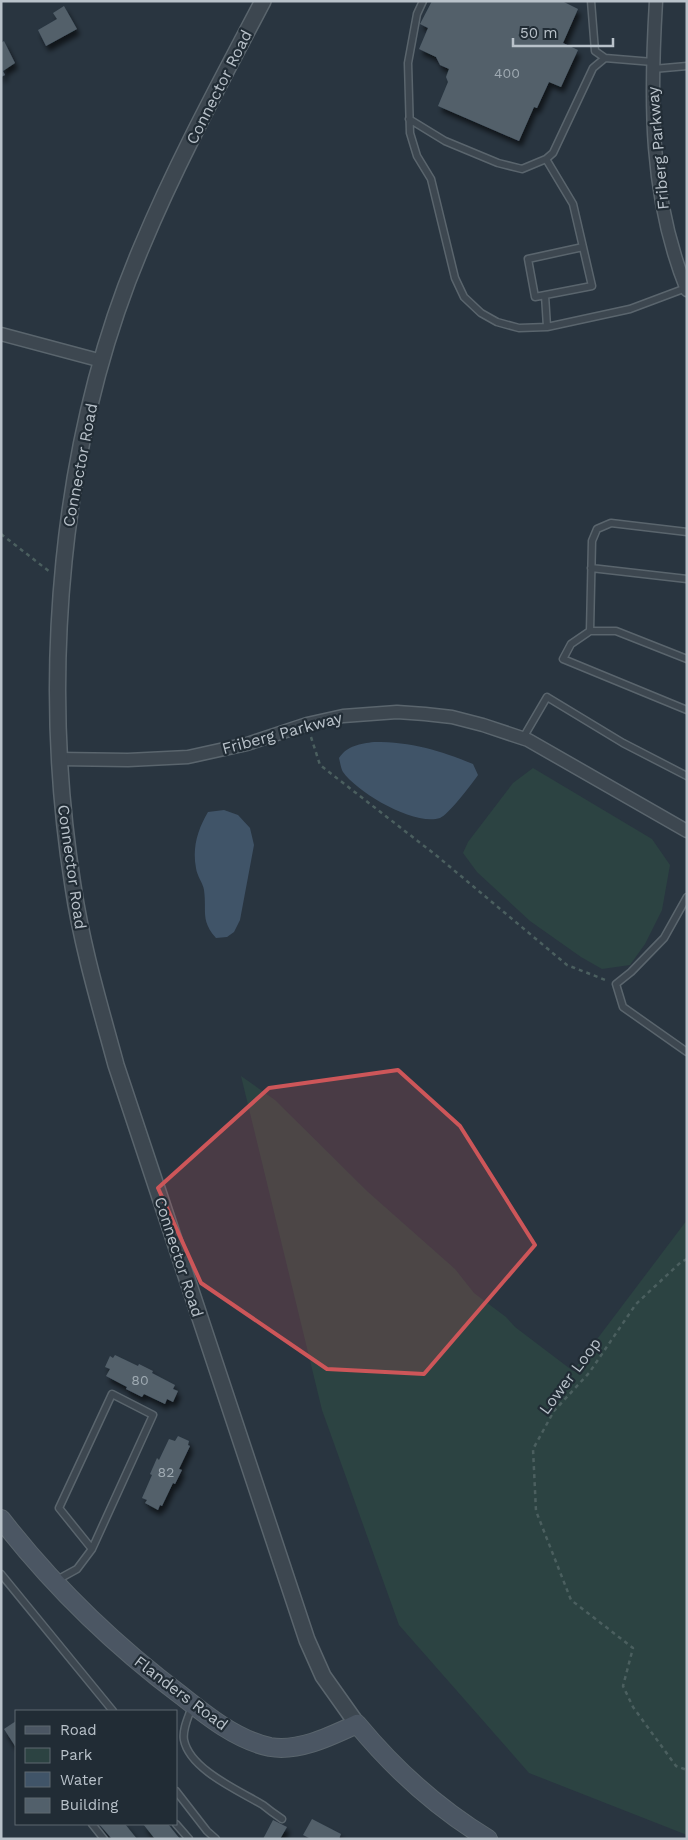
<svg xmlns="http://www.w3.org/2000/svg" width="688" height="1840" viewBox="0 0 688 1840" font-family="'Work Sans',sans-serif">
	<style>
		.green { fill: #2c4342 }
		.water { fill: #405468 }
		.building { fill: #52606b; filter: url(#shadow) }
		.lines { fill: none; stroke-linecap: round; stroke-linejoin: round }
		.service-casing { stroke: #5a656d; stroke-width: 9 }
		.minor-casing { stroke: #5a656d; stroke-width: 15 }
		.tertiary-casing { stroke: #5a656d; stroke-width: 18 }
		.secondary-casing { stroke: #5a656d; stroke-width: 20 }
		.path { stroke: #4b5f5f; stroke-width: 2.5; stroke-dasharray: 4 4; stroke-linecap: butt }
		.service { stroke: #3d4750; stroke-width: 6 }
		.minor { stroke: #3d4750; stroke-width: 12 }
		.tertiary { stroke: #3d4750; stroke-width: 15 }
		.secondary { stroke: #4b5663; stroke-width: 18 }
		.marked { fill: #cd5659; fill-opacity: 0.2; stroke: #cd5659; stroke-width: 4; stroke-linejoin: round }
		.labels { text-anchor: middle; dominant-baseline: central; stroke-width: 4.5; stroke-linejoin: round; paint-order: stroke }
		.number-label { font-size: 14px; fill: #9faab2 }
		.street-label { font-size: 16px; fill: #b9c2ca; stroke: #212c35 }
	</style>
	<defs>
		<filter id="shadow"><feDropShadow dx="3" dy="5.5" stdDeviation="2.5" flood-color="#0009"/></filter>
	</defs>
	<rect width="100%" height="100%" fill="#293540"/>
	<path class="green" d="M533,768L652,839L670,865L662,910L645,944L630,965L602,969L581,957L530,921L477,872L463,853L468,842L513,783Z
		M241,1076L275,1100L368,1192L455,1269L474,1293L506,1317L515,1327L573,1371L687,1220V1835L529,1773L399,1625L322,1410Z"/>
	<path class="water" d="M374,742C412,742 439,750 473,764L478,775C472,784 448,815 440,818C414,826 358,793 343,772C341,769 340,762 339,758C348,745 360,744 374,742Z
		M224,810L238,815L250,828L254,845L240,920L234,932L227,937L216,938C200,920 207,911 204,890C203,883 197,876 196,868C192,847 198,829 208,812Z"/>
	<path class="building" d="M432,1H562L578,9L563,43L578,50L561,87L549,82L537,108L534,107L519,141L438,106L448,82L446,77L449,69L440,65L436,57L419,49L428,28L420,24Z
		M64,6L77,29L46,46L38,30L57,19L53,13Z
		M4,41L15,63L3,71L5,75L1,77V43Z
		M115,1355L138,1366L139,1364L153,1371L152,1373L175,1385L173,1389L178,1391L173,1402L167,1399L165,1404L144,1394L142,1397L126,1389L127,1387L106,1376L110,1369L105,1367L110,1356L113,1358Z
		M178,1436L189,1441L188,1445L190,1446L179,1469L182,1470L175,1484L173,1483L162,1506L160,1505L158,1510L145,1503L147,1500L142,1498L152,1475L150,1474L157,1458L159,1460L169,1439L175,1441Z
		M16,1721V1745L15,1746L4,1729Z
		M312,1819L341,1834L339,1839H311L303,1835Z
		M273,1820L287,1827L280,1839H263Z
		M99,1824H125L137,1839H112Z
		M143,1824H168L180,1839H155Z"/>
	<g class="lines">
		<defs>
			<path id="service" d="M423,1L417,14L408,63L410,133L417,156L431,179L455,278L464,297L481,313L497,322L519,328L547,327
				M591,1L595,51L605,58
				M653,69L687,66
				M409,119L445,141L498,163L522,169L546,159
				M583,247L528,259L535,297L592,286L573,204L546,159L553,153L593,68L605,58L653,62
				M545,295L547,327L630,309L686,288
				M687,532L611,523L597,529L592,541L590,631L571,644L563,659L687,710
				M591,568L687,579
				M590,631H616L687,659
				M523,738L547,697L623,743L687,776
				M687,897L664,938L631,972L616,984L623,1007L687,1052
				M1,1574L113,1711
				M57,1580L77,1569L92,1549L153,1415L112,1394L59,1508L92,1549
				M192,1706C189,1716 182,1729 184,1740C190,1770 240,1791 263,1805C269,1810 276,1815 282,1819
				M176,1791L207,1831L216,1839
				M92,1824L104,1839
				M176,1824L189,1839"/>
			<path id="minor" d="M656,1C650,101 649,196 687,290
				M1,334L102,361
				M59,759L128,760L188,757L247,744L307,724L343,716L397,712L425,714L452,717L483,725L528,740L687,831"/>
			<path id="tertiary" d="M263,1C221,81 177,162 142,246C59,440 40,679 73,886C82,947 100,1006 116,1065L307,1640L323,1676L357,1724"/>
			<path id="secondary" d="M1,1519C54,1587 114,1645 182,1696C207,1716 237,1740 270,1747C299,1752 331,1736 357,1724C395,1770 437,1808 488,1839"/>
		</defs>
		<use href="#service" class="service-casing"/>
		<use href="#minor" class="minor-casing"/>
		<use href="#tertiary" class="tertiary-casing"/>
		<use href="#secondary" class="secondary-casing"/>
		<path class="path" d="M1,534L50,572
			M311,737L320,765L437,856L567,965L608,981
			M687,1259L681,1262L636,1304L589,1373L554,1411L533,1449L536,1511L571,1600L633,1648L623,1686L633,1707L676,1766L687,1770"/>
		<use href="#service" class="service"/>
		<use href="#minor" class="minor"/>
		<use href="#tertiary" class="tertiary"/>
		<use href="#secondary" class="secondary"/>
	</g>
	<path class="marked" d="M398,1070L460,1126L535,1245L424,1374L327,1369L201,1283L158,1188L269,1088Z"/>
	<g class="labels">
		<g class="number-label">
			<text x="507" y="73">400</text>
			<text x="140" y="1380">80</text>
			<text x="166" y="1472">82</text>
		</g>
		<g class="street-label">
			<text transform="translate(219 87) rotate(-63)">Connector Road</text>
			<text transform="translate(658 148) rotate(-95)">Friberg Parkway</text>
			<text transform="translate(80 465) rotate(-79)">Connector Road</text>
			<text transform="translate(282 733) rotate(-15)">Friberg Parkway</text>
			<text transform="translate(72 867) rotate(82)">Connector Road</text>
			<text transform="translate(179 1257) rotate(72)">Connector Road</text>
			<text transform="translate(570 1376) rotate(-53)">Lower Loop</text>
			<text transform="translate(181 1693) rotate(37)">Flanders Road</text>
		</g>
	</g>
	<rect width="688" height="1840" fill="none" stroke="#b9c2ca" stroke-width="5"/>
	<rect x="15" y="1710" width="162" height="115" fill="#212c35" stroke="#5e6871"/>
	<rect x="25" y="1726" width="25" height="8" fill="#4b5663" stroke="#5e6871"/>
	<text x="60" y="1735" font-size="15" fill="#b9c2ca">Road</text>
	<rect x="25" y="1748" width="25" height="15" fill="#2c4342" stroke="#5e6871"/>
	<text x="60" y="1760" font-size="15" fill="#b9c2ca">Park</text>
	<rect x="25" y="1772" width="25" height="15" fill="#405468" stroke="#5e6871"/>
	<text x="60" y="1785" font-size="15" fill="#b9c2ca">Water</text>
	<rect x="25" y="1798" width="25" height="15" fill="#52606b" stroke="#5e6871"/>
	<text x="60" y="1810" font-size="15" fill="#b9c2ca">Building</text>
	<path d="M513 38v8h100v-8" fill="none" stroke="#b9c2ca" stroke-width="2.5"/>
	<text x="520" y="38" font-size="15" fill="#b9c2ca" stroke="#212c35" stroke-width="4" paint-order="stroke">50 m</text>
</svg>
